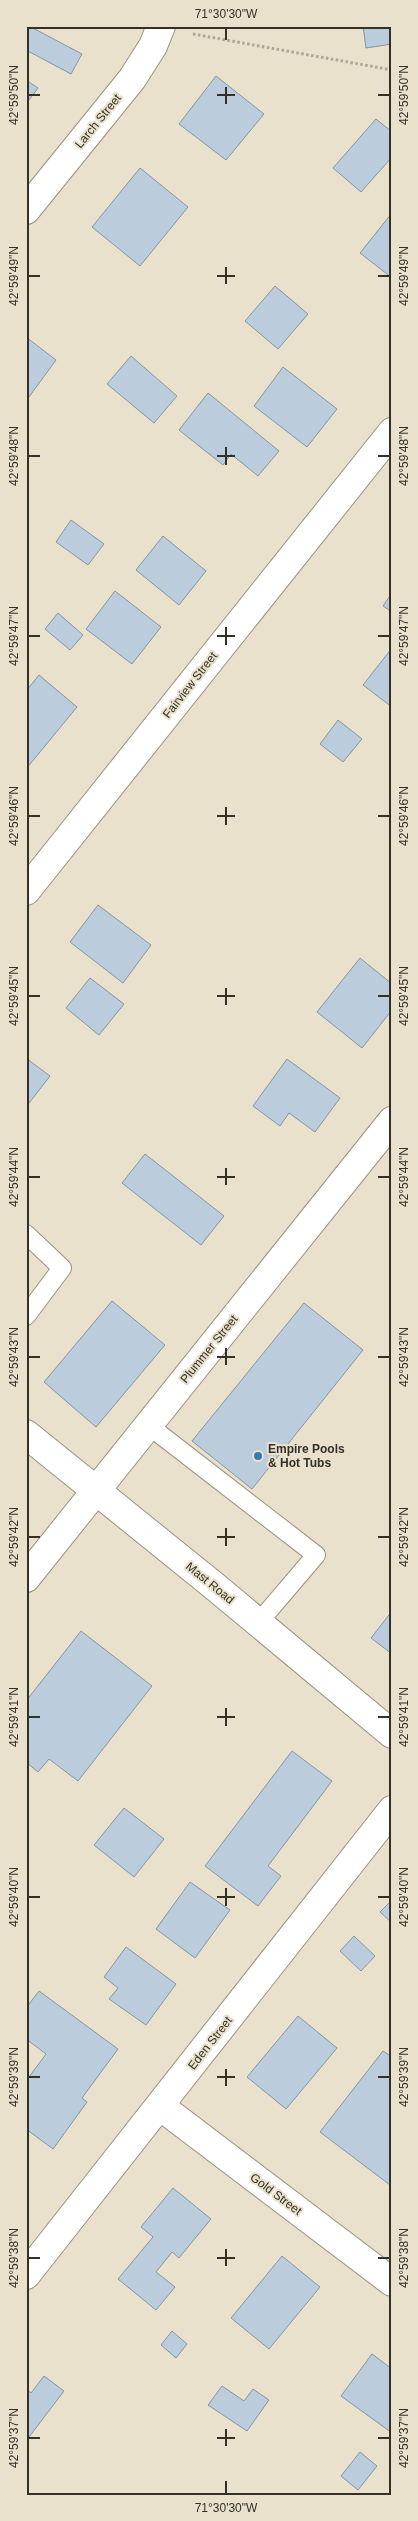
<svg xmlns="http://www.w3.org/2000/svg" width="418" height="2521" viewBox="0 0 418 2521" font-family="Arial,sans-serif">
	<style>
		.building { fill: #bbcddc; stroke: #8495a3 }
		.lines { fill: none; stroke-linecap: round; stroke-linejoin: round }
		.lane-casing { stroke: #9a927f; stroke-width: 20 }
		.street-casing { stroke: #9a927f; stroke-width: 30 }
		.secondary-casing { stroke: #9a927f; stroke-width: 30 }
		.path { stroke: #ada696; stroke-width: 3; stroke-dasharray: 2.5 2.5; stroke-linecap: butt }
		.lane { stroke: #fff; stroke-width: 18 }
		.street { stroke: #fff; stroke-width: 28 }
		.secondary { stroke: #fff; stroke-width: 28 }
		.ticks { fill: none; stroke: #333028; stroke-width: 2 }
		.poi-dot { fill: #337cb0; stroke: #e9e1cc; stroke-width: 2 }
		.labels { text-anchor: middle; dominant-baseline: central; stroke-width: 4; stroke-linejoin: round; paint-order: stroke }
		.street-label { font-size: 12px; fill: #333028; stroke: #e9e1cc }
		.poi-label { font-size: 12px; font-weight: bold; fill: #333028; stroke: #e9e1cc; text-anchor: start }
		.neatline { fill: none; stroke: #333028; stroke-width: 2 }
		.ticks-label { font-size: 12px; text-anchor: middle; fill: #333028 }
	</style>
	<rect width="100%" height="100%" fill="#e9e1cc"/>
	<path class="building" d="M29,26L82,54L71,74L26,50V32Z
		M363,26H392V44L366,48Z
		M216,76L264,114L226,160L179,124Z
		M26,80L38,88L26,104Z
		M376,119L392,132V157L361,192L333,168Z
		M140,168L188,207L140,266L92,227Z
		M392,213V278L360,253Z
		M275,286L308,314L278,349L245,321Z
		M26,337L56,360L26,401Z
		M131,356L177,396L154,423L107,384Z
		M283,367L337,409L307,447L254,406Z
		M208,393L279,451L258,476L231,454L223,465L179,430Z
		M71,520L104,544L88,565L56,542Z
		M163,536L206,571L179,605L136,570Z
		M115,591L161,627L132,664L86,629Z
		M392,593V612L383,606Z
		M58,613L83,635L70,650L45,629Z
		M392,648V707L363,685Z
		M39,675L77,707L26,769V691Z
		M338,720L362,739L343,762L320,744Z
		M98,905L151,945L123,983L70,942Z
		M360,958L392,984V1010L362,1048L317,1012Z
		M90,978L124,1004L99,1035L66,1008Z
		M26,1058L50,1076L26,1107Z
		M287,1059L340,1098L315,1132L289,1113L280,1126L253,1106Z
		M145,1154L224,1216L201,1245L122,1183Z
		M112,1301L165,1345L96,1427L44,1382Z
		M304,1303L363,1350L252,1489L192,1441Z
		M392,1611V1654L371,1638Z
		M81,1631L152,1686L78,1781L49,1759L38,1772L26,1762V1701Z
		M292,1751L332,1781L268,1866L281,1876L258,1906L205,1866Z
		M124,1808L164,1839L134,1877L94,1845Z
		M190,1882L230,1910L195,1958L156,1929Z
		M392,1900V1923L380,1912Z
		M354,1936L375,1956L361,1971L340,1951Z
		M126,1947L176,1984L146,2025L109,1999L118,1988L104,1977Z
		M39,1991L118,2049L82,2098L87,2102L53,2149L26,2129V2081L46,2054L26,2039V2008Z
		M298,2016L337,2048L286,2109L247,2077Z
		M383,2051L392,2057L390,2185L320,2132Z
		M173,2188L211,2219L179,2258L172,2252L156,2272L175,2287L156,2310L118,2279L153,2237L141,2227Z
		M282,2256L320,2287L269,2349L231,2318Z
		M172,2331L187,2344L176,2358L161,2345Z
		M372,2354L392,2369V2433L341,2396Z
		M44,2376L64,2391L26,2441V2389L31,2393Z
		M222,2386L244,2401L253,2389L269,2400L247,2431L208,2405Z
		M360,2452L377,2466L358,2490L341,2476Z"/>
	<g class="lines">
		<defs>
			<path id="lane" d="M26,1234L62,1268L26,1316
				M148,1425L316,1555L259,1622"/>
			<path id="street" d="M26,210L132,79L153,46L161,26
				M26,891L392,432
				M26,1578L392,1121
				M160,2106L392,2282
				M26,2275L392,1810"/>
			<path id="secondary" d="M26,1434L213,1585L392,1734"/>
		</defs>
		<use href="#lane" class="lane-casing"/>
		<use href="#street" class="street-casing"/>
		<use href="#secondary" class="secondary-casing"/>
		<path class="path" d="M193,34L392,70"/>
		<use href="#lane" class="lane"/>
		<use href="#street" class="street"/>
		<use href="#secondary" class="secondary"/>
	</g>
	<path class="ticks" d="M226,28V40M226,87V104M28,95H40M217,95H235M378,95H390M226,267V284M28,276H40M217,276H235M378,276H390M226,447V465M28,456H40M217,456H235M378,456H390M226,627V645M28,636H40M217,636H235M378,636H390M226,807V825M28,816H40M217,816H235M378,816H390M226,988V1005M28,996H40M217,996H235M378,996H390M226,1168V1185M28,1177H40M217,1177H235M378,1177H390M226,1348V1365M28,1357H40M217,1357H235M378,1357H390M226,1528V1546M28,1537H40M217,1537H235M378,1537H390M226,1708V1726M28,1717H40M217,1717H235M378,1717H390M226,1888V1906M28,1897H40M217,1897H235M378,1897H390M226,2069V2086M28,2077H40M217,2077H235M378,2077H390M226,2249V2266M28,2258H40M217,2258H235M378,2258H390M226,2429V2446M28,2438H40M217,2438H235M378,2438H390M226,2481V2494"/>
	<circle class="poi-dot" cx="258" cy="1456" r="5"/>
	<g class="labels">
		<g class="street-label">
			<text transform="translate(98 121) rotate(-51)">Larch Street</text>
			<text transform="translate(190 685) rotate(-52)">Fairview Street</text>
			<text transform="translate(209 1349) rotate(-51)">Plummer Street</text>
			<text transform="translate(210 1583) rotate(39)">Mast Road</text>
			<text transform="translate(210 2043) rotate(-52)">Eden Street</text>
			<text transform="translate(276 2194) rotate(37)">Gold Street</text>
		</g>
		<g class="poi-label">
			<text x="268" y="1449">Empire Pools<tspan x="268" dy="14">&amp; Hot Tubs</tspan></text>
		</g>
	</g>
	<rect width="418" height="2521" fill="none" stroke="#e9e1cc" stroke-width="55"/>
	<rect x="28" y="28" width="362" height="2466" class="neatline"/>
	<g class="ticks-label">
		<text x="226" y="18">71°30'30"W</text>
		<text transform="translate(14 95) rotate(-90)" y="4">42°59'50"N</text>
		<text transform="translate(404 95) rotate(-90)" y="4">42°59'50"N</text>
		<text transform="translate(14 276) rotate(-90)" y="4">42°59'49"N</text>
		<text transform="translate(404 276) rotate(-90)" y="4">42°59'49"N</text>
		<text transform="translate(14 456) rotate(-90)" y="4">42°59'48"N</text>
		<text transform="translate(404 456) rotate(-90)" y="4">42°59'48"N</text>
		<text transform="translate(14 636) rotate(-90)" y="4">42°59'47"N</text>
		<text transform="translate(404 636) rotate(-90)" y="4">42°59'47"N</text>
		<text transform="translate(14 816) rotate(-90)" y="4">42°59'46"N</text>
		<text transform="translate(404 816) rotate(-90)" y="4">42°59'46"N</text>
		<text transform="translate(14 996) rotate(-90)" y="4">42°59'45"N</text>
		<text transform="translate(404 996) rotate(-90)" y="4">42°59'45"N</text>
		<text transform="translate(14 1177) rotate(-90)" y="4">42°59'44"N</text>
		<text transform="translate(404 1177) rotate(-90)" y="4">42°59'44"N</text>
		<text transform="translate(14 1357) rotate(-90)" y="4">42°59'43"N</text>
		<text transform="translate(404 1357) rotate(-90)" y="4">42°59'43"N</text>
		<text transform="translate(14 1537) rotate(-90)" y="4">42°59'42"N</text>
		<text transform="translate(404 1537) rotate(-90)" y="4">42°59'42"N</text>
		<text transform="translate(14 1717) rotate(-90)" y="4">42°59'41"N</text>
		<text transform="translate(404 1717) rotate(-90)" y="4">42°59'41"N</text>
		<text transform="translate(14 1897) rotate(-90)" y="4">42°59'40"N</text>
		<text transform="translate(404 1897) rotate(-90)" y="4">42°59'40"N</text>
		<text transform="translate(14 2077) rotate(-90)" y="4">42°59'39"N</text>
		<text transform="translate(404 2077) rotate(-90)" y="4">42°59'39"N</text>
		<text transform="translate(14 2258) rotate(-90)" y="4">42°59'38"N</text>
		<text transform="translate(404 2258) rotate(-90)" y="4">42°59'38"N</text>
		<text transform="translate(14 2438) rotate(-90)" y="4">42°59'37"N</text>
		<text transform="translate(404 2438) rotate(-90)" y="4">42°59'37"N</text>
		<text x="226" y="2512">71°30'30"W</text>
	</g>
</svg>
